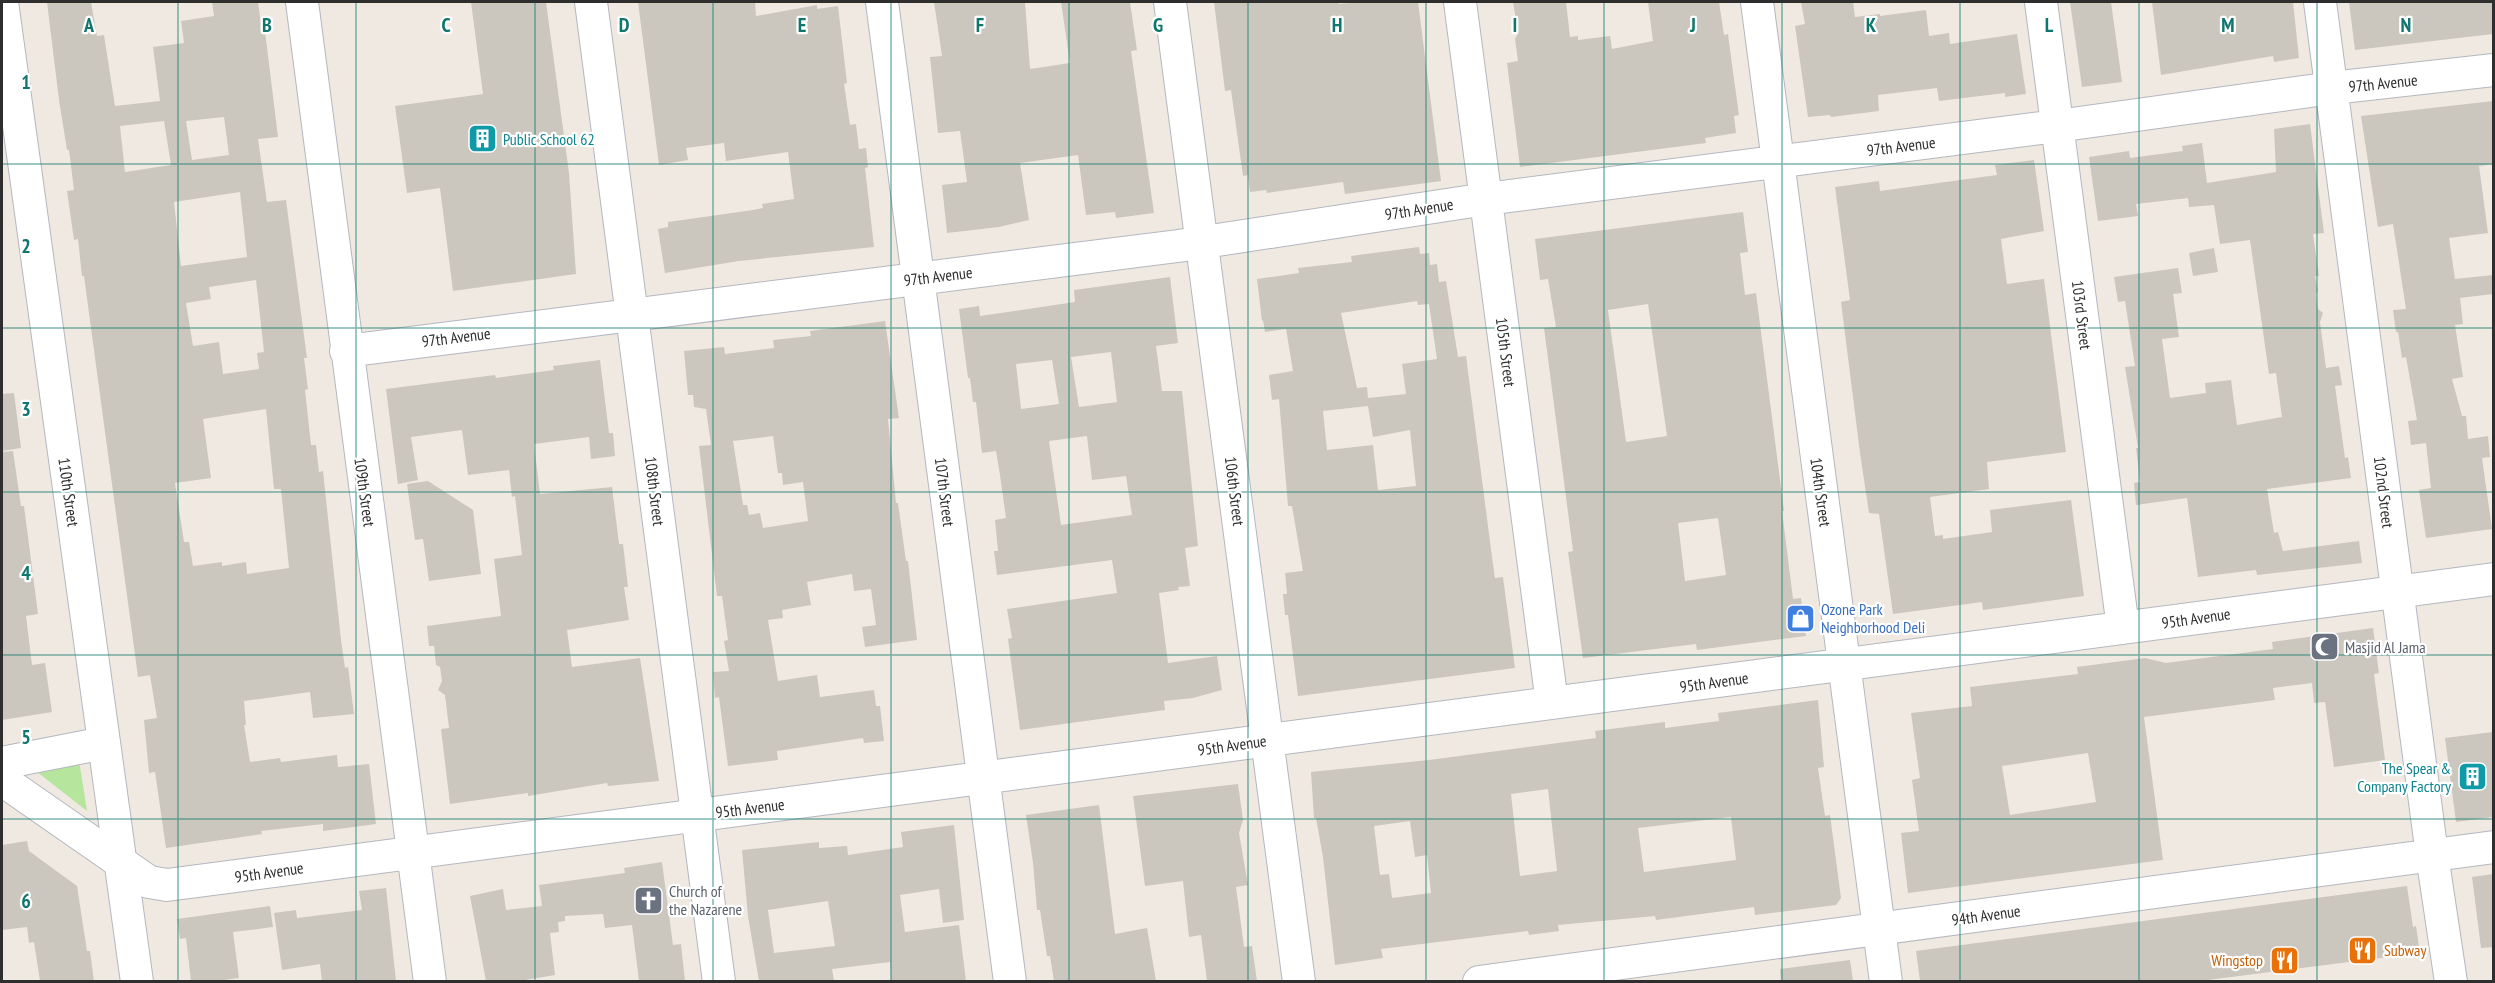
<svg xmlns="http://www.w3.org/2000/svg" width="2495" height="983" viewBox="0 0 2495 983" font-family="'PT Sans Narrow',sans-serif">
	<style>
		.green { fill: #b6e59e }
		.building { fill: #cbc7bf; fill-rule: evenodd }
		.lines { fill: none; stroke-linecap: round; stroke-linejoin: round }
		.minor-casing { stroke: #b4b7c1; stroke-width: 34 }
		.minor { stroke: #fff; stroke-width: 32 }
		.grid { fill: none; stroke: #0f766e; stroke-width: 1.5; stroke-opacity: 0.55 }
		.labels { text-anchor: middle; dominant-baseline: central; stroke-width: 4.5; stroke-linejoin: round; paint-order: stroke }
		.street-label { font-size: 16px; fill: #2e2e2e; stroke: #fff }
		.culture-label { font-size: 16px; fill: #0d838f; stroke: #fff; text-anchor: start }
		.shop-label { font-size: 16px; fill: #366cbe; stroke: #fff; text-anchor: start }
		.worship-label { font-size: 16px; fill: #5b616d; stroke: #fff; text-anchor: start }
		.food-label { font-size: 16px; fill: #c56008; stroke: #fff; text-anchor: start }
		.grid-label { font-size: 20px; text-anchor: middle; font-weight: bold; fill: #0f766e; stroke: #fff; stroke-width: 4.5; stroke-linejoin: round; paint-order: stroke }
	</style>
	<rect width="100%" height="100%" fill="#efe9e1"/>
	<path class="green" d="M79,760L87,811L32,768Z"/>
	<path class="building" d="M47,2H91L97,36L104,35L115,106L160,101L153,47L184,43L181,21L214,16L212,2H258L262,31H265L278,137L258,139L267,202L286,200L307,358H304L308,389L305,390L311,445H316L319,472L323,471L341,640L345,668L348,667L354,714L313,718L310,692L244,701L246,725H244L250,762L280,758L281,762L337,755L338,767L369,764L376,824L323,831V824L261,831L262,834L166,848L155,772L149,773L144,720L157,718L150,675L138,677L84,276H82L78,239L74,240L67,191L74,190L69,150H67L59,100ZM224,117L229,155L192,160L186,121ZM164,121L171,165L125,172L120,126ZM240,192L247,257L181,266L174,202ZM256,280L264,352L257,353L259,369L223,374L219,342L193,346L186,303L211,299L209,287ZM266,409L274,489H281L289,568L247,574L246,562L222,566V562L193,566L189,542H184L175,483L211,478L203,419Z
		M471,2H546L569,173L576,274L453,291L440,188L407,193L395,106L483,94Z
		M638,2H755L756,16L817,5V9L838,6L847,83L844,84L850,125L856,124L859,149L866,148L868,167L865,168L874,247L739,261L665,273L658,229L668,227V222L753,210L763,208L762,204L794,199L788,152L726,161L724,143L686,148L688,160L659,165Z
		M934,2H1025L1030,69L1070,63L1061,2H1130L1137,50L1131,51L1154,213L1116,218L1115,212L1086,215L1078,155L1020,163L1029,220L999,227L947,233L942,185L967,182L960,131L938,133L930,57L942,56Z
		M1214,2H1339V4L1359,2H1418L1441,181L1345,194L1343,182L1267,193L1266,190L1250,192L1248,175L1243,176L1231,90L1225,91Z
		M1513,2H1566L1570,37L1578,36V40L1610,36L1612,49L1653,41L1648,2H1719L1724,35L1728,34L1733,72L1739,115L1734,116L1736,133L1705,138L1706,143L1520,167L1507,63L1518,61L1515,39L1518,33Z
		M1801,2H1853L1855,17L1880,14V16L1926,10L1929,36L1949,33L1950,44L2017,34L2026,94L2005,97V93L1939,101L1937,88L1878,95L1879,111L1831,117L1830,115L1808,117L1795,26L1805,24Z
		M2070,2H2111L2122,82L2082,87Z
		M2152,2H2293L2299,58L2274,62L2273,56L2161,75Z
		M2349,2H2493V34L2355,50Z
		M2493,101V164L2479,166L2488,233L2449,238L2455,279L2493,275V294L2460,298L2463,324L2455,325L2463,377L2452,379L2462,416H2466L2468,439L2488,436L2490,457L2482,458L2492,529L2426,538L2419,490L2431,488L2426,443L2411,445L2408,421L2417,420L2406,357L2402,358L2398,332H2396L2393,310L2406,309L2393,224L2378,227L2361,116Z
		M2310,124L2324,233L2313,234L2319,276H2315L2318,291L2316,294L2318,309L2323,313L2320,322L2326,368L2339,366L2342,385L2335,386L2345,458L2348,457L2351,478L2267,489L2274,533L2278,532L2283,551L2359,541L2362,563L2257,575L2256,570L2198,577L2187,498L2136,505L2134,483L2140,482L2136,448H2138L2125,367L2135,366L2125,301L2118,302L2114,277L2178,268L2182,293L2173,294L2179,337L2162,339L2170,398L2206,393L2205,383L2231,380L2237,425L2282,417L2276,373L2269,374L2250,240L2220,244L2214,205L2189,207L2188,198L2136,204L2138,216L2098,221L2089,157L2129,151L2130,158L2183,151L2182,146L2202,143L2207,183L2276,172L2274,129Z
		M2034,160L2044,231L2001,239L2007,284L2044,279L2066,452L1987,462L1989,489L1930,497L1935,536L1943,535V539L1992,532L1990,510L2071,500L2084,596L1983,610L1982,602L1893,614L1879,514L1869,513L1860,453L1841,302L1850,300L1835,187L1879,181L1880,191L1953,181L1997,175L1995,165Z
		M1743,212L1748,252L1740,253L1745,295L1756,293L1784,511H1782L1793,599L1801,598L1806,636L1697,650L1696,644L1583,658L1568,552L1573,551L1544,328L1556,327L1548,279L1540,280L1535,239ZM1648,304L1667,436L1626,442L1608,310ZM1718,518L1726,575L1685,581L1678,523Z
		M1419,247L1420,254L1429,253L1430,265L1437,264L1439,282L1446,281L1458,357L1466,356L1492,557L1495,578L1503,577L1515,668L1298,696L1288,615H1285L1283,594H1287L1285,573L1303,571L1292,506H1288L1279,399L1272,400L1269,375L1293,371L1286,329L1265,332L1263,320L1262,321L1257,279L1299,273L1298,268L1352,262L1351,256ZM1417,301L1418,305L1429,304L1437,359L1402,364L1406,394L1368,398L1367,387L1357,388L1341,313ZM1368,406L1373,437L1410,430L1416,486L1378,490L1373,445L1327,450L1323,411Z
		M2214,248L2218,272L2193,276L2189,253Z
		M1170,277L1178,343L1156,346L1162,391H1182L1198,546L1185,548L1190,586L1178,587L1179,590L1159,593L1168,663L1217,656L1222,690L1193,698L1164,701L1165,710L1020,730L1008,639L1012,638L1007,609L1117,593L1112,560L997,575L994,551H998L995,520L1006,518L1000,475L996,451L982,453L976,402H973L970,378H968L959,309L979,306L980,316L1075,302L1074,290ZM1111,352L1117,402L1079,407L1071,357ZM1052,360L1059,404L1021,409L1016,364ZM1087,436L1092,480L1126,476L1132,515L1061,525L1049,441Z
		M885,321L899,418L888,419L896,503H898L906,561H908L917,640L865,647L862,627L876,625L871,589L854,591L852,574L807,582L811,605L782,610L783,618L768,620L778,681L817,675L820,697L874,690L876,706H880L884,741L864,743L863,738L777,751L778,760L728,766L719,697L715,698L713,672L729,671L724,641L728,640L722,596H717L699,446L711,445L706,409L694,407L693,395H688L684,351L724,347L725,354L774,348L773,340L811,336L810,331ZM773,436L778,473H782L783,485L803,482L808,521L763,528L760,513L749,515L747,505H743L733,441Z
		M600,360L609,433H613L615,456L591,459L589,437L534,444L540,494L612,487L619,544H623L628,587H624L629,620L567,630L572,667L640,658L659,781L608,786L607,783L528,796V793L450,804L441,729L449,728L445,695L438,690L442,681L440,667L436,665L434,646H429L427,626L501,616L494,559L522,555L515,496L512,497L509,470L468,475L462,430L411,437L418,480L398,484L386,389L495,375L496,378L554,370L553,366Z
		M14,393L21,448L2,451V394Z
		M13,451L21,506H24L38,614L26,616L32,665L45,663L52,712L2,720V452Z
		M428,481L473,510L481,574L429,581L423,539L415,540L407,484Z
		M2373,628L2379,673L2374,674L2385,760L2334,767L2325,702L2314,703L2312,683L2273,688L2275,700L2144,717L2163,860L1908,893L1901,833L1919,831L1912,780L1920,778L1911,713L1972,706L1970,687L2078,674L2077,667L2145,658L2166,663L2273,649L2272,642ZM2088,753L2096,802L2010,815L2002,766Z
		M1818,700L1824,767L1818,768L1825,816L1830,815L1841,898L1836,905L1755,915L1754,907L1656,920L1655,916L1558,925L1559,931L1529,935L1528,931L1381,949L1383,958L1335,965L1323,857L1316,818H1314L1311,772L1429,760L1596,738L1595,731L1665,722V728L1719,721L1718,713ZM1548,789L1557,871L1520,876L1511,794ZM1731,817L1736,860L1644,872L1638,828ZM1410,821L1415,857L1427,855L1431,893L1392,898L1389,874L1380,875L1374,826Z
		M2493,732V817L2456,822L2445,738Z
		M1238,784L1243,820L1239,833L1248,885L1236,887L1244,947L1252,946L1257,981H1207L1201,935L1189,937L1183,881L1145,886L1133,796Z
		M1099,805L1115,934L1147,928L1156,981H1054L1050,956H1047L1040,910H1037L1033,863L1026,815Z
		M954,825L964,920L943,923L939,889L900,895L905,932L959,925L966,981H891L890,962L832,969L834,981H759L748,916L742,850L819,842V848L847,846L848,855L903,847L901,832ZM828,901L835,946L774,953L768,910Z
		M27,841L29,851L77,886L87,951H90L94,981H40L34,942L29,943L27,927L2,930V845Z
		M662,862L673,945L681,944L685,981H639L632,925L605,928L603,914L565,916V921L558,922L559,932L550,933L555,975L519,981H486L470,896L503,889L506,910L542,906L539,885L625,873L624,868Z
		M2493,874V947L2481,948L2472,877Z
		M2407,886L2413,927L2416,926L2420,953L2200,981H1920L1916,951Z
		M386,888L396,981H322L320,964L282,970L274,913L296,910L297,918L362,910L359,891Z
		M270,906L273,927L233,932L239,978L224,980L225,981H191L186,938L180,939L177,919Z
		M1850,960L1853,981H1781L1780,969Z"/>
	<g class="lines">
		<defs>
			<path id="minor" d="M2,2L137,982
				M302,2L430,982
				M591,2L719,982
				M882,2L1010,982
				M1170,2L1299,982
				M1460,2L1552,703
				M1757,2L1886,982
				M2041,2L2123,628
				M2320,2L2432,855L2451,982
				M346,351L1178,246L1486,199L2057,126L2332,88L2494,70
				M2,763L104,743
				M2,780L149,882L167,885L2494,579
				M1479,982L2494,847"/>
		</defs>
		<use href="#minor" class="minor-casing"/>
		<use href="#minor" class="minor"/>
	</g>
	<path class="grid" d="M178,2V982M356,2V982M535,2V982M713,2V982M891,2V982M1069,2V982M1248,2V982M1426,2V982M1604,2V982M1782,2V982M1960,2V982M2139,2V982M2317,2V982M2,164H2494M2,328H2494M2,492H2494M2,655H2494M2,819H2494"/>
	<defs>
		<symbol id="building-square" viewBox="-11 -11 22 22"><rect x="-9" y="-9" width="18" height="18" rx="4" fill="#0f9aa8" stroke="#fff"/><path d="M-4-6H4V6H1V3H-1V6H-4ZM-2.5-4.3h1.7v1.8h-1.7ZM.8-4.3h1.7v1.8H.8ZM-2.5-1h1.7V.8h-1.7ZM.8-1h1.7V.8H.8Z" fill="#fff"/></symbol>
		<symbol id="shop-square" viewBox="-11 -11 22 22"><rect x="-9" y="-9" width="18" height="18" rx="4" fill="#3f7fe0" stroke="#fff"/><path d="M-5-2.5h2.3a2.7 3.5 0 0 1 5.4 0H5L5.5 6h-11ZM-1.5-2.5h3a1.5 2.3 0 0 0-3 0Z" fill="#fff"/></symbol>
		<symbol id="mosque-square" viewBox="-11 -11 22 22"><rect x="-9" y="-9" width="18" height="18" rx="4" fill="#6b7280" stroke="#fff"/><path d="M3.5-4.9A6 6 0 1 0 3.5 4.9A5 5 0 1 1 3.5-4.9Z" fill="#fff"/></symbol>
		<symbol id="church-square" viewBox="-11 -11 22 22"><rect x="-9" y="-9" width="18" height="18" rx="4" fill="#6b7280" stroke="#fff"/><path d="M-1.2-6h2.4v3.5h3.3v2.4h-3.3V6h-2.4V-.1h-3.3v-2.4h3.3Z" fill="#fff"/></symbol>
		<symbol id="restaurant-square" viewBox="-11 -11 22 22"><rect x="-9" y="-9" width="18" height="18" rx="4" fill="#e8710a" stroke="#fff"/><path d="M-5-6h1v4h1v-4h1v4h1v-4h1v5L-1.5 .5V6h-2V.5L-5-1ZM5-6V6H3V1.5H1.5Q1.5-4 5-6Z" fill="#fff"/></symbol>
	</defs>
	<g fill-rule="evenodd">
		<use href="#building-square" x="466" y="122" width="33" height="33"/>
		<use href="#shop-square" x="1784" y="602" width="33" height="33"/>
		<use href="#mosque-square" x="2308" y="630" width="33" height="33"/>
		<use href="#building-square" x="2456" y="760" width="33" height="33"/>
		<use href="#church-square" x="632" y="884" width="33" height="33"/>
		<use href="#restaurant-square" x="2346" y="934" width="33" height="33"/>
		<use href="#restaurant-square" x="2268" y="944" width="33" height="33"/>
	</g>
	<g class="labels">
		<g class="street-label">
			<text transform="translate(2383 83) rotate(-6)">97th Avenue</text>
			<text transform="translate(1901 146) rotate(-7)">97th Avenue</text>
			<text transform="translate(1419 209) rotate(-9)">97th Avenue</text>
			<text transform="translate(938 276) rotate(-7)">97th Avenue</text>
			<text transform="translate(2082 315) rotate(83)">103rd Street</text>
			<text transform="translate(456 337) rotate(-7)">97th Avenue</text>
			<text transform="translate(1506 352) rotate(83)">105th Street</text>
			<text transform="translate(655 491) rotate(83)">108th Street</text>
			<text transform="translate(1235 491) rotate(83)">106th Street</text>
			<text transform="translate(69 492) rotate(82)">110th Street</text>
			<text transform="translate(365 492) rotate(82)">109th Street</text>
			<text transform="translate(945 492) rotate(83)">107th Street</text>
			<text transform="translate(1821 492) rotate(82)">104th Street</text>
			<text transform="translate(2384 492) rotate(83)">102nd Street</text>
			<text transform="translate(2196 618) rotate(-8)">95th Avenue</text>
			<text transform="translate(1714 682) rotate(-8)">95th Avenue</text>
			<text transform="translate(1232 745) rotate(-8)">95th Avenue</text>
			<text transform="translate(750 808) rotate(-7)">95th Avenue</text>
			<text transform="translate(269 872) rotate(-8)">95th Avenue</text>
			<text transform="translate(1986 915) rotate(-8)">94th Avenue</text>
		</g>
		<g class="culture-label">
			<text x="503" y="139">Public School 62</text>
			<text x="2451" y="768" text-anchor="end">The Spear &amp;<tspan x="2451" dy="18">Company Factory</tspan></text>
		</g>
		<g class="shop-label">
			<text x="1821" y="609">Ozone Park<tspan x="1821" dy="18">Neighborhood Deli</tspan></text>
		</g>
		<g class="worship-label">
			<text x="2345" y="647">Masjid Al Jama</text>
			<text x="669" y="891">Church of<tspan x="669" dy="18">the Nazarene</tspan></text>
		</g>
		<g class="food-label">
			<text x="2384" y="950">Subway</text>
			<text x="2263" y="960" text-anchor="end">Wingstop</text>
		</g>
	</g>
	<g class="grid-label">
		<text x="89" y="32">A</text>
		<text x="267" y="32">B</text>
		<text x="446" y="32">C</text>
		<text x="624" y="32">D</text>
		<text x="802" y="32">E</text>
		<text x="980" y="32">F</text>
		<text x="1158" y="32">G</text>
		<text x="1337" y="32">H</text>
		<text x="1515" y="32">I</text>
		<text x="1693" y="32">J</text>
		<text x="1871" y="32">K</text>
		<text x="2049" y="32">L</text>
		<text x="2228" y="32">M</text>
		<text x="2406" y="32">N</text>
		<text x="26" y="89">1</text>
		<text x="26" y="253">2</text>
		<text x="26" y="416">3</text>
		<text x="26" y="580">4</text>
		<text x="26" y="744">5</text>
		<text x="26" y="908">6</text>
	</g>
	<rect width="2495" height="983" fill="none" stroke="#2e2e2e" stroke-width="6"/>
</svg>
